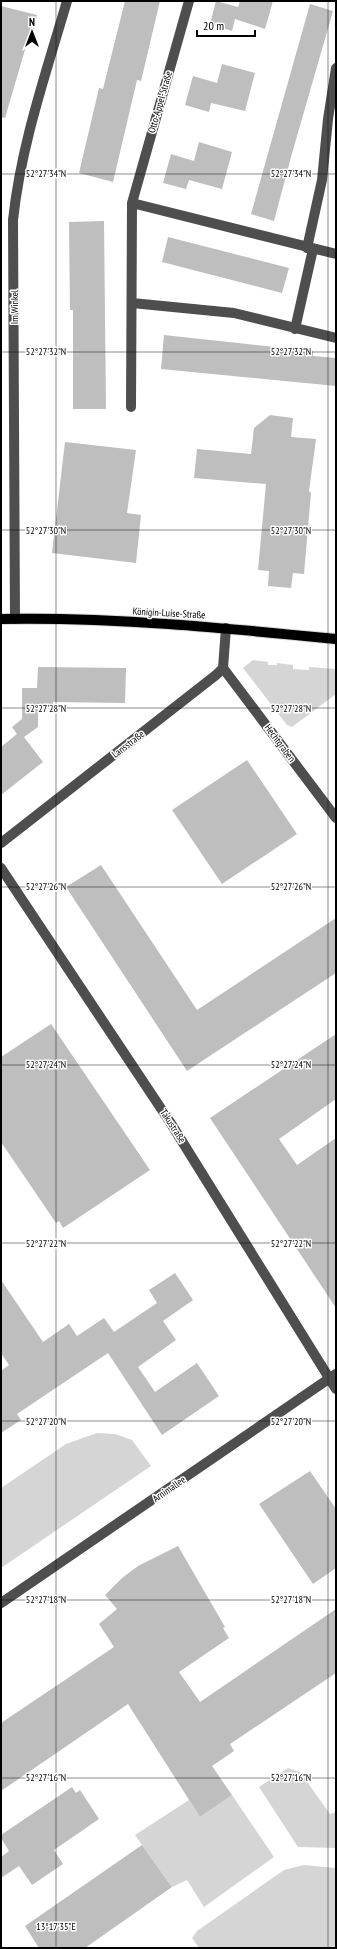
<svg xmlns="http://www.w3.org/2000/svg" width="337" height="1949" viewBox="0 0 337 1949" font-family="'PT Sans Narrow',sans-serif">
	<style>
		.green { fill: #d5d5d5 }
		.building { fill: #bebebe }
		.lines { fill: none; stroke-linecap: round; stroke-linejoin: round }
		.major-casing { stroke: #dbdbdb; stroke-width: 12 }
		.minor { stroke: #4e4e4e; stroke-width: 10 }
		.major { stroke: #000; stroke-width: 10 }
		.ticks { fill: none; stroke: #000; stroke-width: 1; stroke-opacity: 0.45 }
		.labels { text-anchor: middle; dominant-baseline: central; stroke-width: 3; stroke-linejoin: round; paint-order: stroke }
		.street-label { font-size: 10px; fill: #000; stroke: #fff }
		.ticks-label { font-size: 10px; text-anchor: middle; fill: #000; stroke: #fff; stroke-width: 3; stroke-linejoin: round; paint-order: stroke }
	</style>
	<rect width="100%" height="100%" fill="#fff"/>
	<path class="green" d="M253,660L268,662V665H277V663L293,665V669L309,670V667L336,669V694L292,727L287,725L243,668Z
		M97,1433L115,1434L132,1440L151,1466L1,1568V1488L66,1444Z
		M288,1768L300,1772L330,1814L336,1812V1848L298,1847L259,1787Z
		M232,1795L274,1857L204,1907L187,1880L172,1887L135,1835L189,1800L200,1817Z
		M304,1865L336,1868V1948H199L192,1938L197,1931L284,1870Z"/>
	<path class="building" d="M125,1H160L141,81L137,80L113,182L79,173L99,88L103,89Z
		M216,1L238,7L240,1H273L265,29L235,19L232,31L210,24Z
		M310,4L333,11L291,157L274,221L251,214Z
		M1,6L37,15L32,36H29L5,118L1,117Z
		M222,64L255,73L245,111L211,103L209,112L185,105L193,76L217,83Z
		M199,142L232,152L222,189L189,180L186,189L163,183L171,154L194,161Z
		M104,221L106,409H73V310H70L69,222Z
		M168,237L289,268L282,293L162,262Z
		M164,335L313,351V356L336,358V386L161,369Z
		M270,415L293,418L291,437L316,439L309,491L311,493L304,574L293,573L291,588L268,586L269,571L258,570L266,484L194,478L197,449L251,454L254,428Z
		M65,442L136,450L127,513L141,515L136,563L52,553Z
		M38,667L126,668L125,703L53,702V705H38V727L24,737L43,762L1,795V747L17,734L12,727L22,719V688H37Z
		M247,760L297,834L222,884L172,810Z
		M101,865L197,1010L336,918V973L187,1071L66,887Z
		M51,1024L150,1170L63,1228L59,1221L56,1223L1,1142V1057Z
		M336,1034V1099L279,1139L297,1165L336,1138V1308L210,1118Z
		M175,1273L193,1300L163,1321L176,1340L138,1367L155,1392L197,1363L219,1396L162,1435L108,1353L17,1414L21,1420L1,1433V1371L9,1365L1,1353V1280L43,1342L69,1324L77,1336L104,1318L114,1332L157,1303L149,1290Z
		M310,1471L336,1509V1568L313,1584L259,1504Z
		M178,1546L225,1627L223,1628L229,1638L179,1672L200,1702L336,1609V1673L230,1744L234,1751L212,1766L232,1795L200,1817L128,1704L1,1791V1723L114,1647L99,1624L117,1609L105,1595L122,1578L138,1566Z
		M72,1787L76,1793L80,1790L99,1819L54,1850L63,1864L32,1885L19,1866L1,1878V1857L9,1851L1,1838V1835Z
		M142,1845L172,1887L85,1948H39L25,1926Z"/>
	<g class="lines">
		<defs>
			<path id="major" d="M1,619C113,617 225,628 336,639"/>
		</defs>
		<use href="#major" class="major-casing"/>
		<path class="minor" d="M132,203L336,254
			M307,248L322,180L328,119L336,68
			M132,303L234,313L336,338
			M295,329L313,249
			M131,407L132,203L189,1
			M15,619L13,220C21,145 46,73 67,1
			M223,668L336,818
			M1,843L216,675L223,668L226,628
			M1,868L170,1122L336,1389
			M1,1603L336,1374"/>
		<use href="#major" class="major"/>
	</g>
	<path class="ticks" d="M56,1V1948M328,1V1948M1,174H336M1,352H336M1,530H336M1,708H336M1,887H336M1,1065H336M1,1243H336M1,1421H336M1,1600H336M1,1778H336"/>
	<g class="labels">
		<g class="street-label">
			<text transform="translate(160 102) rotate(-74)">Otto-Appel-Straße</text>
			<text transform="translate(14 307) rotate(-90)">Im Winkel</text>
			<text transform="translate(169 613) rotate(3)">Königin-Luise-Straße</text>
			<text transform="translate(280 743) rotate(53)">Hechtgraben</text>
			<text transform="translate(128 744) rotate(-38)">Lansstraße</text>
			<text transform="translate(173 1126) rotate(57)">Takustraße</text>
			<text transform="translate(169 1489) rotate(-35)">Arnimallee</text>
		</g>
	</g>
	<g class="ticks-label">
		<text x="46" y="177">52°27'34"N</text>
		<text x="291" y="177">52°27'34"N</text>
		<text x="46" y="355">52°27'32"N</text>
		<text x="291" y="355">52°27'32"N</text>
		<text x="46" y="534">52°27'30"N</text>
		<text x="291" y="534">52°27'30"N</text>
		<text x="46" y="712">52°27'28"N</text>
		<text x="291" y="712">52°27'28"N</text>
		<text x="46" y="890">52°27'26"N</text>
		<text x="291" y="890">52°27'26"N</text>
		<text x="46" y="1068">52°27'24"N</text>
		<text x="291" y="1068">52°27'24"N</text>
		<text x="46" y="1247">52°27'22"N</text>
		<text x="291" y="1247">52°27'22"N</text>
		<text x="46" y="1425">52°27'20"N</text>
		<text x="291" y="1425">52°27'20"N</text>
		<text x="46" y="1603">52°27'18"N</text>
		<text x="291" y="1603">52°27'18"N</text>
		<text x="46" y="1781">52°27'16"N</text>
		<text x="291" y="1781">52°27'16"N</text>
		<text x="56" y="1930">13°17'35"E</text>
	</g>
	<rect width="337" height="1949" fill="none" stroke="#000000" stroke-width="4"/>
	<g transform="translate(32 32)" stroke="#ffffff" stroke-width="3" paint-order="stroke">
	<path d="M0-3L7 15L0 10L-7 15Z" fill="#000000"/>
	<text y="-6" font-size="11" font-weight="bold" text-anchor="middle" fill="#000000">N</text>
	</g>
	<path d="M197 30v6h58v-6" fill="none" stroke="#000000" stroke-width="2"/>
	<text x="203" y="30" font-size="12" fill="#000000" stroke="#ffffff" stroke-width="3" paint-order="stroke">20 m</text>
</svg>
